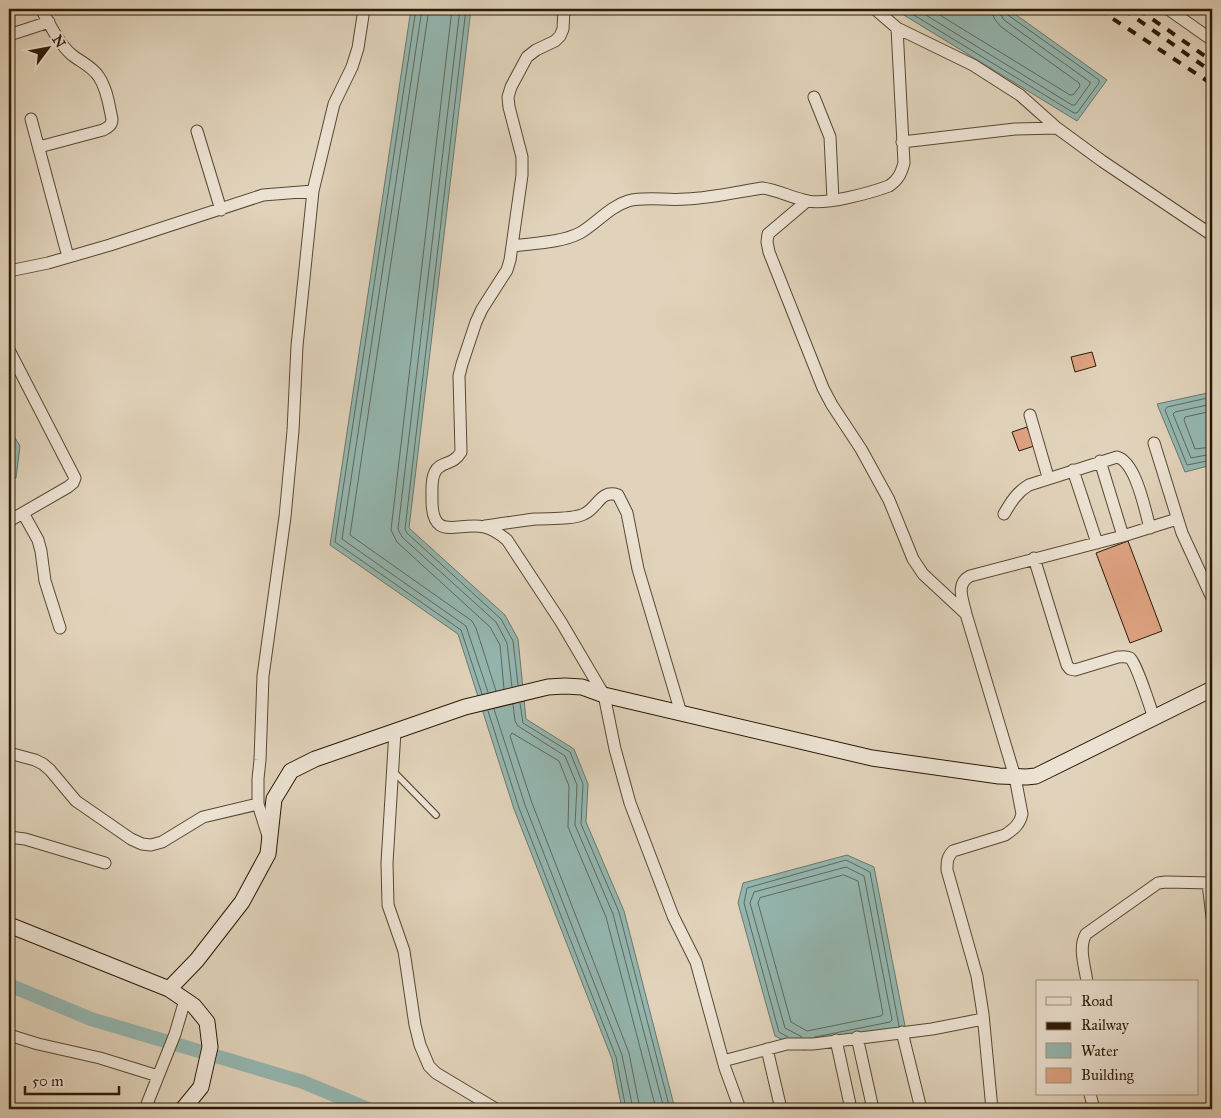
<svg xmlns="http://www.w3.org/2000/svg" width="1221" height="1118" viewBox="0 0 1221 1118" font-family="'IM FELL Great Primer',serif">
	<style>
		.water { fill: #94b7b1; stroke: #6a786c }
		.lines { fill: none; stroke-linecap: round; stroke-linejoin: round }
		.shore { stroke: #60685b; stroke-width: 1 }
		.canal { stroke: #94b7b1; stroke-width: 14 }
		.building { fill: #dea280; stroke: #2b1905 }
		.service-casing { stroke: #584832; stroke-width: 8 }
		.minor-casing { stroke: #584832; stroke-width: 13 }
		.secondary-casing { stroke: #2b1905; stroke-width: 17 }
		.service { stroke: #ece2d3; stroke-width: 5.5 }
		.minor { stroke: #ece2d3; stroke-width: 11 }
		.secondary { stroke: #ece2d3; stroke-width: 15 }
		.rail { stroke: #2b1905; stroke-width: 4; stroke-dasharray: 9 9; stroke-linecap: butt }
	</style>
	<rect width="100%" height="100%" fill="#e1d3bb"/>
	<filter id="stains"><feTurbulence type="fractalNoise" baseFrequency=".004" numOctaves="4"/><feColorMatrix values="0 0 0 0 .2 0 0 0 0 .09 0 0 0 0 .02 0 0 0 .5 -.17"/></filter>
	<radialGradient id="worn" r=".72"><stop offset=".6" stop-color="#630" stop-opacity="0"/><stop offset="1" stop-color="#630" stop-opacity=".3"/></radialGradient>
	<path class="water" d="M411,9H471L409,528L505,615L518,639L526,719L574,749L588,784L586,822L624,911L675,1109H622L612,1059L514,809L458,634L330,545Z
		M894,9H1008L1107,80L1077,121Z
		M1212,392V465L1185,472L1157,404Z
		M9,428L20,446L16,478L9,483Z
		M847,855L874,867L906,1031L804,1050L775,1036L738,903L743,883Z"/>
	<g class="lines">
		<path class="shore" d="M416,9L335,542L461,630L482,694
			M422,9L342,539L466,626L488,692
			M429,9L350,535L472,621L476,628L496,691
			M452,9L391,530L397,542L490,627L500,645L504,689
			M460,9L398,529L402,537L496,622L507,643L512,687
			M466,9L405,529L407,533L501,619L513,641L518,685
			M904,9L1074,113H1077L1099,83V80L1008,15L1006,9
			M916,9L1072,105H1075L1090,84V82L1004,20L1001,15L1000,9
			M930,9L1070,95H1073L1080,86L1079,83L1000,26L994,18L992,9
			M1212,397L1167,407L1165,410L1187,465L1212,460
			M1212,404L1175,412L1173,414L1191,458L1212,454
			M1212,411L1185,417L1184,420L1195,449L1212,447
			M520,703L523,723L570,752L583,784L581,824L619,912L670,1109
			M513,704L515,721L518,726L565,756L577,785L575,825L613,914L664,1109
			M494,709L525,805L622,1055L633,1109
			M488,711L519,808L616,1057L626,1109
			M844,875L858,881L883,1014L881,1016L807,1031L791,1022L758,903L760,898Z
			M788,1037L779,1032L744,903L747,888L846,860L870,872L899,1026
			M802,1037L785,1028L750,903L754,892L846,867L864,876L892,1020L890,1022L815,1037
			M640,1109L629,1053L532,803L510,736L512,733L559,761L569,786L568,827L606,917L656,1109"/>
		<path class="canal" d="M9,985L91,1019L303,1082L368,1109"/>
	</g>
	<path class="building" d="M1092,352L1096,366L1075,372L1071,357Z
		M1027,427L1034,446L1019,451L1012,432Z
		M1128,541L1162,631L1130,643L1096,553Z"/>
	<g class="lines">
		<defs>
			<path id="service" d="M394,772L436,815"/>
			<path id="minor" d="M564,9L563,29L560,36L555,41L536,50L527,57L511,87L508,97L509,107L522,157V175L510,260L507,270L482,309L476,322L462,364L459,376L461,452C453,466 440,461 435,472C431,479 432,490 432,498C431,544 459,521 484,527C493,529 500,534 507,540L561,622L604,695L615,749L630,803L673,916L696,962L725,1068L740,1109
				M875,9L897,28L973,65L1020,95L1057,128L1102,161L1212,235
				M1168,9L1212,40
				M9,35L49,22
				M814,97L830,137L833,200
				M31,119L68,257
				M197,131L221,210
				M902,142L1015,129L1057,128
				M39,147L103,130C109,127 112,125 112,119C109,105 107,89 99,77C93,67 81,62 72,55C58,43 50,24 41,9
				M807,201L768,234L767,242L769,252L823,388L832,405L861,449L889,500L913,559L923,574L966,614
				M512,246C534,243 560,243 580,233C597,223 609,207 628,201C647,196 667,201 686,199C712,198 737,192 762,188C778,190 792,198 808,201C826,205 870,193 889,186C898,180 901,174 904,163L897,28
				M9,271L48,263L110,245L263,195L313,191
				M9,350L75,478L73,483L68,487L9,521
				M1030,415L1048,477
				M1154,443L1182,533L1212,598
				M1100,461L1123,536
				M1073,470L1097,543
				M23,513L38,540L41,551L45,581L60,628
				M1004,514C1011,502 1017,492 1029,485L1117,457C1136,462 1145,510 1150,528
				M485,526C501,524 518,521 535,519C549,518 572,520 584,514C598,508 600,489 618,495L627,513L638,569L681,713
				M1034,558L1067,665L1070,669L1075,670L1118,657C1122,657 1126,656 1130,658C1137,664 1150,707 1154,718
				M395,731L387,863L388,905L404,951L415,1025L420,1045L429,1066L436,1073L496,1109
				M9,753L35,760L43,764L50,770L76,801L131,839L142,844L151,845L162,842L203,817L258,804
				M268,836L258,804V779L260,760L263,676L285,517L293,431L297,346L313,191L334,104L352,67L358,48L364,9
				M9,837L25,839L105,863
				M1208,883L1212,917
				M1087,982C1085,966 1078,948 1086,934L1158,883L1166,882L1212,883
				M902,1032L921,1109
				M9,1035L38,1044L100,1058L158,1076
				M857,1037L873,1109
				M836,1040L851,1109
				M767,1049L781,1109
				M723,1061L787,1044H813L932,1029L983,1019
				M1090,1094L1094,1109
				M145,1109L175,1034L185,1000
				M992,1109L983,1014L977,976L947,870C947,862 947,857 953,851L1005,835C1014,829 1020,824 1022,814L1015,777L966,614C963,600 955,584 970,576L1123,536L1177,519"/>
			<path id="secondary" d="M9,925L169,989L194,1006L207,1022L210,1047L201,1087L183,1109
				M169,989L197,960L242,902L268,854L274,799L291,771L315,759L465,707L548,687L565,686L582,687L604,695L872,758L999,776L1026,777L1036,776L1212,689"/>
		</defs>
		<use href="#service" class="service-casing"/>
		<use href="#minor" class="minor-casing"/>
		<use href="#secondary" class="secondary-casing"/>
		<use href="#service" class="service"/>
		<use href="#minor" class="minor"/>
		<use href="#secondary" class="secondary"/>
		<path class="rail" d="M1098,9L1212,84
			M1123,9L1212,72
			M1138,9L1212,61"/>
	</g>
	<rect width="1221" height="1118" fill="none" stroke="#e1d3bb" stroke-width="30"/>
	<rect x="10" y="10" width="1201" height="1098" fill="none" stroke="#2b1905" stroke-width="2.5"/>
	<rect x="15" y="15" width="1191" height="1088" fill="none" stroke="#2b1905"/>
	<rect x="1036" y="980" width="162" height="115" fill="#ece2d3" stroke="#9f9281"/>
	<rect x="1046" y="997" width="25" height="8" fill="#ece2d3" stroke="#9f9281"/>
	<text x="1081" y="1006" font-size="15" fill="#2b1905">Road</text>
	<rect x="1046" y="1022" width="25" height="8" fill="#2b1905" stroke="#9f9281"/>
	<text x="1081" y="1030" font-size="15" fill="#2b1905">Railway</text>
	<rect x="1046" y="1043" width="25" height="15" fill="#94b7b1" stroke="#9f9281"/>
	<text x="1081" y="1056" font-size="15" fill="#2b1905">Water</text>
	<rect x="1046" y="1068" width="25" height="15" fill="#dea280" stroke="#9f9281"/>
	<text x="1081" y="1080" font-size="15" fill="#2b1905">Building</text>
	<g transform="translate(48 48) rotate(58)" stroke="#ece2d3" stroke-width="4" paint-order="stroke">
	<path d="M0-4L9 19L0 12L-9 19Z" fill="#2b1905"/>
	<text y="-8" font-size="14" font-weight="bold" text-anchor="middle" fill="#2b1905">N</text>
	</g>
	<path d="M25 1086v8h94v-8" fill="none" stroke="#2b1905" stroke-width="2.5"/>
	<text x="32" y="1086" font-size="15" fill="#2b1905" stroke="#ece2d3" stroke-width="4" paint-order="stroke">50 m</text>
	<rect width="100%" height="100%" filter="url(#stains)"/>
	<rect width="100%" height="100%" fill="url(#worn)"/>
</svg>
